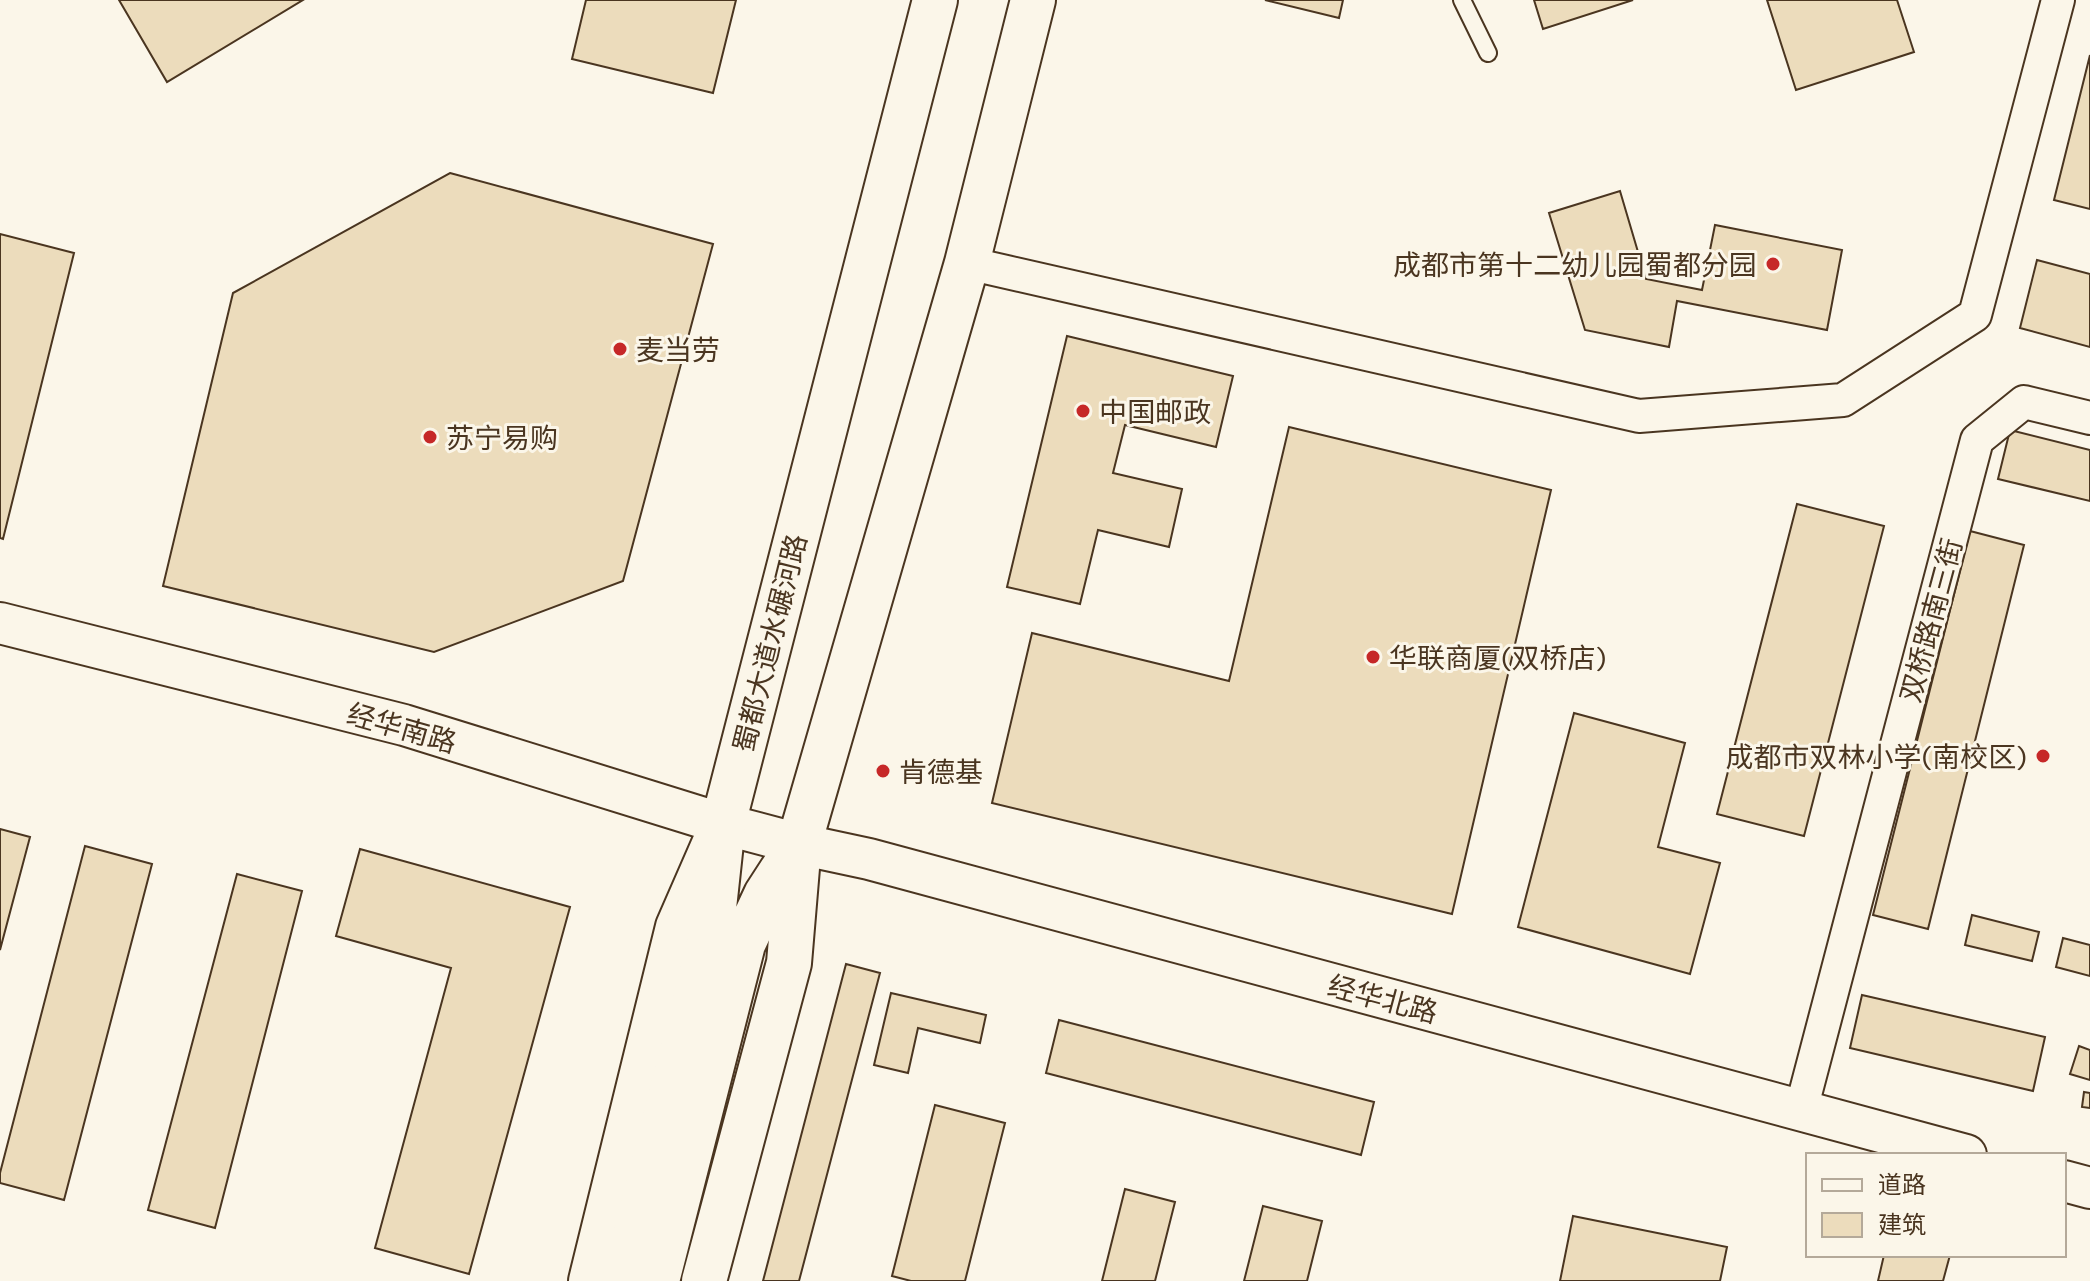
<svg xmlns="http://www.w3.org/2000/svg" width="2090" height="1281" viewBox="0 0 2090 1281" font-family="Commissioner,'Noto Sans SC',sans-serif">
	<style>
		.building { fill: #ecdcbc; stroke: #4a3520; stroke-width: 2 }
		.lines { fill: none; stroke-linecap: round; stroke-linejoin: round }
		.service-casing { stroke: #4a3520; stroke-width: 20 }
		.minor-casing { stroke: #4a3520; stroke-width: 36 }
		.tertiary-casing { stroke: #4a3520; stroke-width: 44 }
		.primary-casing { stroke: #4a3520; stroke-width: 48 }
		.trunk-casing { stroke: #4a3520; stroke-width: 48 }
		.service { stroke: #fbf6e9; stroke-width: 16 }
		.minor { stroke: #fbf6e9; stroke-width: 32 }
		.tertiary { stroke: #fbf6e9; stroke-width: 40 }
		.primary { stroke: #fbf6e9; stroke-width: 44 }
		.trunk { stroke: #fbf6e9; stroke-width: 44 }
		.poi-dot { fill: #c62828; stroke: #fbf6e9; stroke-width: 3 }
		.labels { text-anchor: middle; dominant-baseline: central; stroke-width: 6; stroke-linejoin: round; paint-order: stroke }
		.poi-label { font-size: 28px; fill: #4a3520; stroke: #fbf6e9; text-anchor: start }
		.street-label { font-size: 28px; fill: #4a3520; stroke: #fbf6e9 }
	</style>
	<rect width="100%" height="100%" fill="#fbf6e9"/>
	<path class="building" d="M119,0H303L167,82Z
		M586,0H736L713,93L572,59Z
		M1265,0H1343L1339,18Z
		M1534,0H1633L1543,29Z
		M1767,0H1897L1914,52L1796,90Z
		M2090,55V209L2054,200Z
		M450,173L713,244L623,581L434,652L163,586L233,293Z
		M1620,191L1646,279L1702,290L1715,225L1842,250L1827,330L1677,301L1669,347L1585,330L1549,213Z
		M0,234L74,253L3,539L0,538Z
		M2037,260L2090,274V347L2020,328Z
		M1067,336L1233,376L1216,447L1125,425L1113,473L1182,489L1169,547L1098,530L1080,604L1007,587Z
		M1289,427L1551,490L1452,914L992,803L1032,633L1229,681Z
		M2010,430L2090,450V501L1998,479Z
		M1797,504L1884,526L1804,836L1717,814Z
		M1970,531L2024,545L1928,929L1873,915Z
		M1574,713L1685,743L1658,847L1720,863L1690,974L1518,927Z
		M0,829L30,837L0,950Z
		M85,846L152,864L64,1200L0,1183V1173Z
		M360,849L570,907L469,1274L375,1248L451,968L336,936Z
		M237,874L302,891L215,1228L148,1210Z
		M1972,915L2039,932L2032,961L1965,945Z
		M2063,938L2090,945V976L2056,967Z
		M846,964L880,973L799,1281H763Z
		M891,993L986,1015L980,1043L918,1028L908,1073L874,1065Z
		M1862,995L2045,1037L2033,1091L1850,1048Z
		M1059,1020L1374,1102L1361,1155L1046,1073Z
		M2079,1046L2090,1050V1080L2070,1074Z
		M2084,1092L2090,1093V1108L2082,1107Z
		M935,1105L1005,1123L965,1281H911L892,1276Z
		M1125,1189L1175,1202L1155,1281H1102Z
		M1263,1206L1322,1221L1307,1281H1244Z
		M1573,1216L1727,1247L1720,1281H1560Z
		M1884,1255H1950L1943,1281H1878Z"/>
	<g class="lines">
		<defs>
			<path id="service" d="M1462,0L1488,53"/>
			<path id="minor" d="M967,263L1639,416L1843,400L1975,315L2058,0
				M1801,1110L1977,440L2024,402L2090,418"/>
			<path id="tertiary" d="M0,623L404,725L723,824L799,844L869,859L1966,1155
				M2064,1181L2090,1188"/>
			<path id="primary" d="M591,1281L678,927L723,824L935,0
				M704,1281L789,963L799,844L967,263L1033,0"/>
			<path id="trunk" d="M624,1281L711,936L723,824
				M657,1281L743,944L766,895L799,844"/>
		</defs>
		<use href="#service" class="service-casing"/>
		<use href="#minor" class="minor-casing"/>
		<use href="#tertiary" class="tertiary-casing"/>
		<use href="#primary" class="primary-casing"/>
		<use href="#trunk" class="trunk-casing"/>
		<use href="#service" class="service"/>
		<use href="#minor" class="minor"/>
		<use href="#tertiary" class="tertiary"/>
		<use href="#primary" class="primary"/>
		<use href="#trunk" class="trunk"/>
	</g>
	<g class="poi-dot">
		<circle cx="1773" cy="264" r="8"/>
		<circle cx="620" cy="349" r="8"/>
		<circle cx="1083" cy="411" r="8"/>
		<circle cx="430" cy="437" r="8"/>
		<circle cx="1373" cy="657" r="8"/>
		<circle cx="2043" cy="756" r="8"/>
		<circle cx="883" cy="771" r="8"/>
	</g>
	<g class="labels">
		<g class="poi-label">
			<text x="1757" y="264" text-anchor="end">成都市第十二幼儿园蜀都分园</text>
			<text x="636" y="349">麦当劳</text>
			<text x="1099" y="411">中国邮政</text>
			<text x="446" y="437">苏宁易购</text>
			<text x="1389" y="657">华联商厦(双桥店)</text>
			<text x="2027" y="756" text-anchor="end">成都市双林小学(南校区)</text>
			<text x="899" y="771">肯德基</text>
		</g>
		<g class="street-label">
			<text transform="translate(1930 620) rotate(-75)">双桥路南三街</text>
			<text transform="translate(769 643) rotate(-76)">蜀都大道水碾河路</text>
			<text transform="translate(402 727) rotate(16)">经华南路</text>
			<text transform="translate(1383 998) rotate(15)">经华北路</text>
		</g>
	</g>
	<rect x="1806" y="1153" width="260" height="104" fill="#fbf6e9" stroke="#b4a999" stroke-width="2"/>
	<rect x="1822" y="1179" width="40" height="12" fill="#fbf6e9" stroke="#b4a999" stroke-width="2"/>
	<text x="1878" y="1193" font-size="24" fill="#4a3520">道路</text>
	<rect x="1822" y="1213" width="40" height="24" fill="#ecdcbc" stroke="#b4a999" stroke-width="2"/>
	<text x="1878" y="1233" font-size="24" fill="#4a3520">建筑</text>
</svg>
